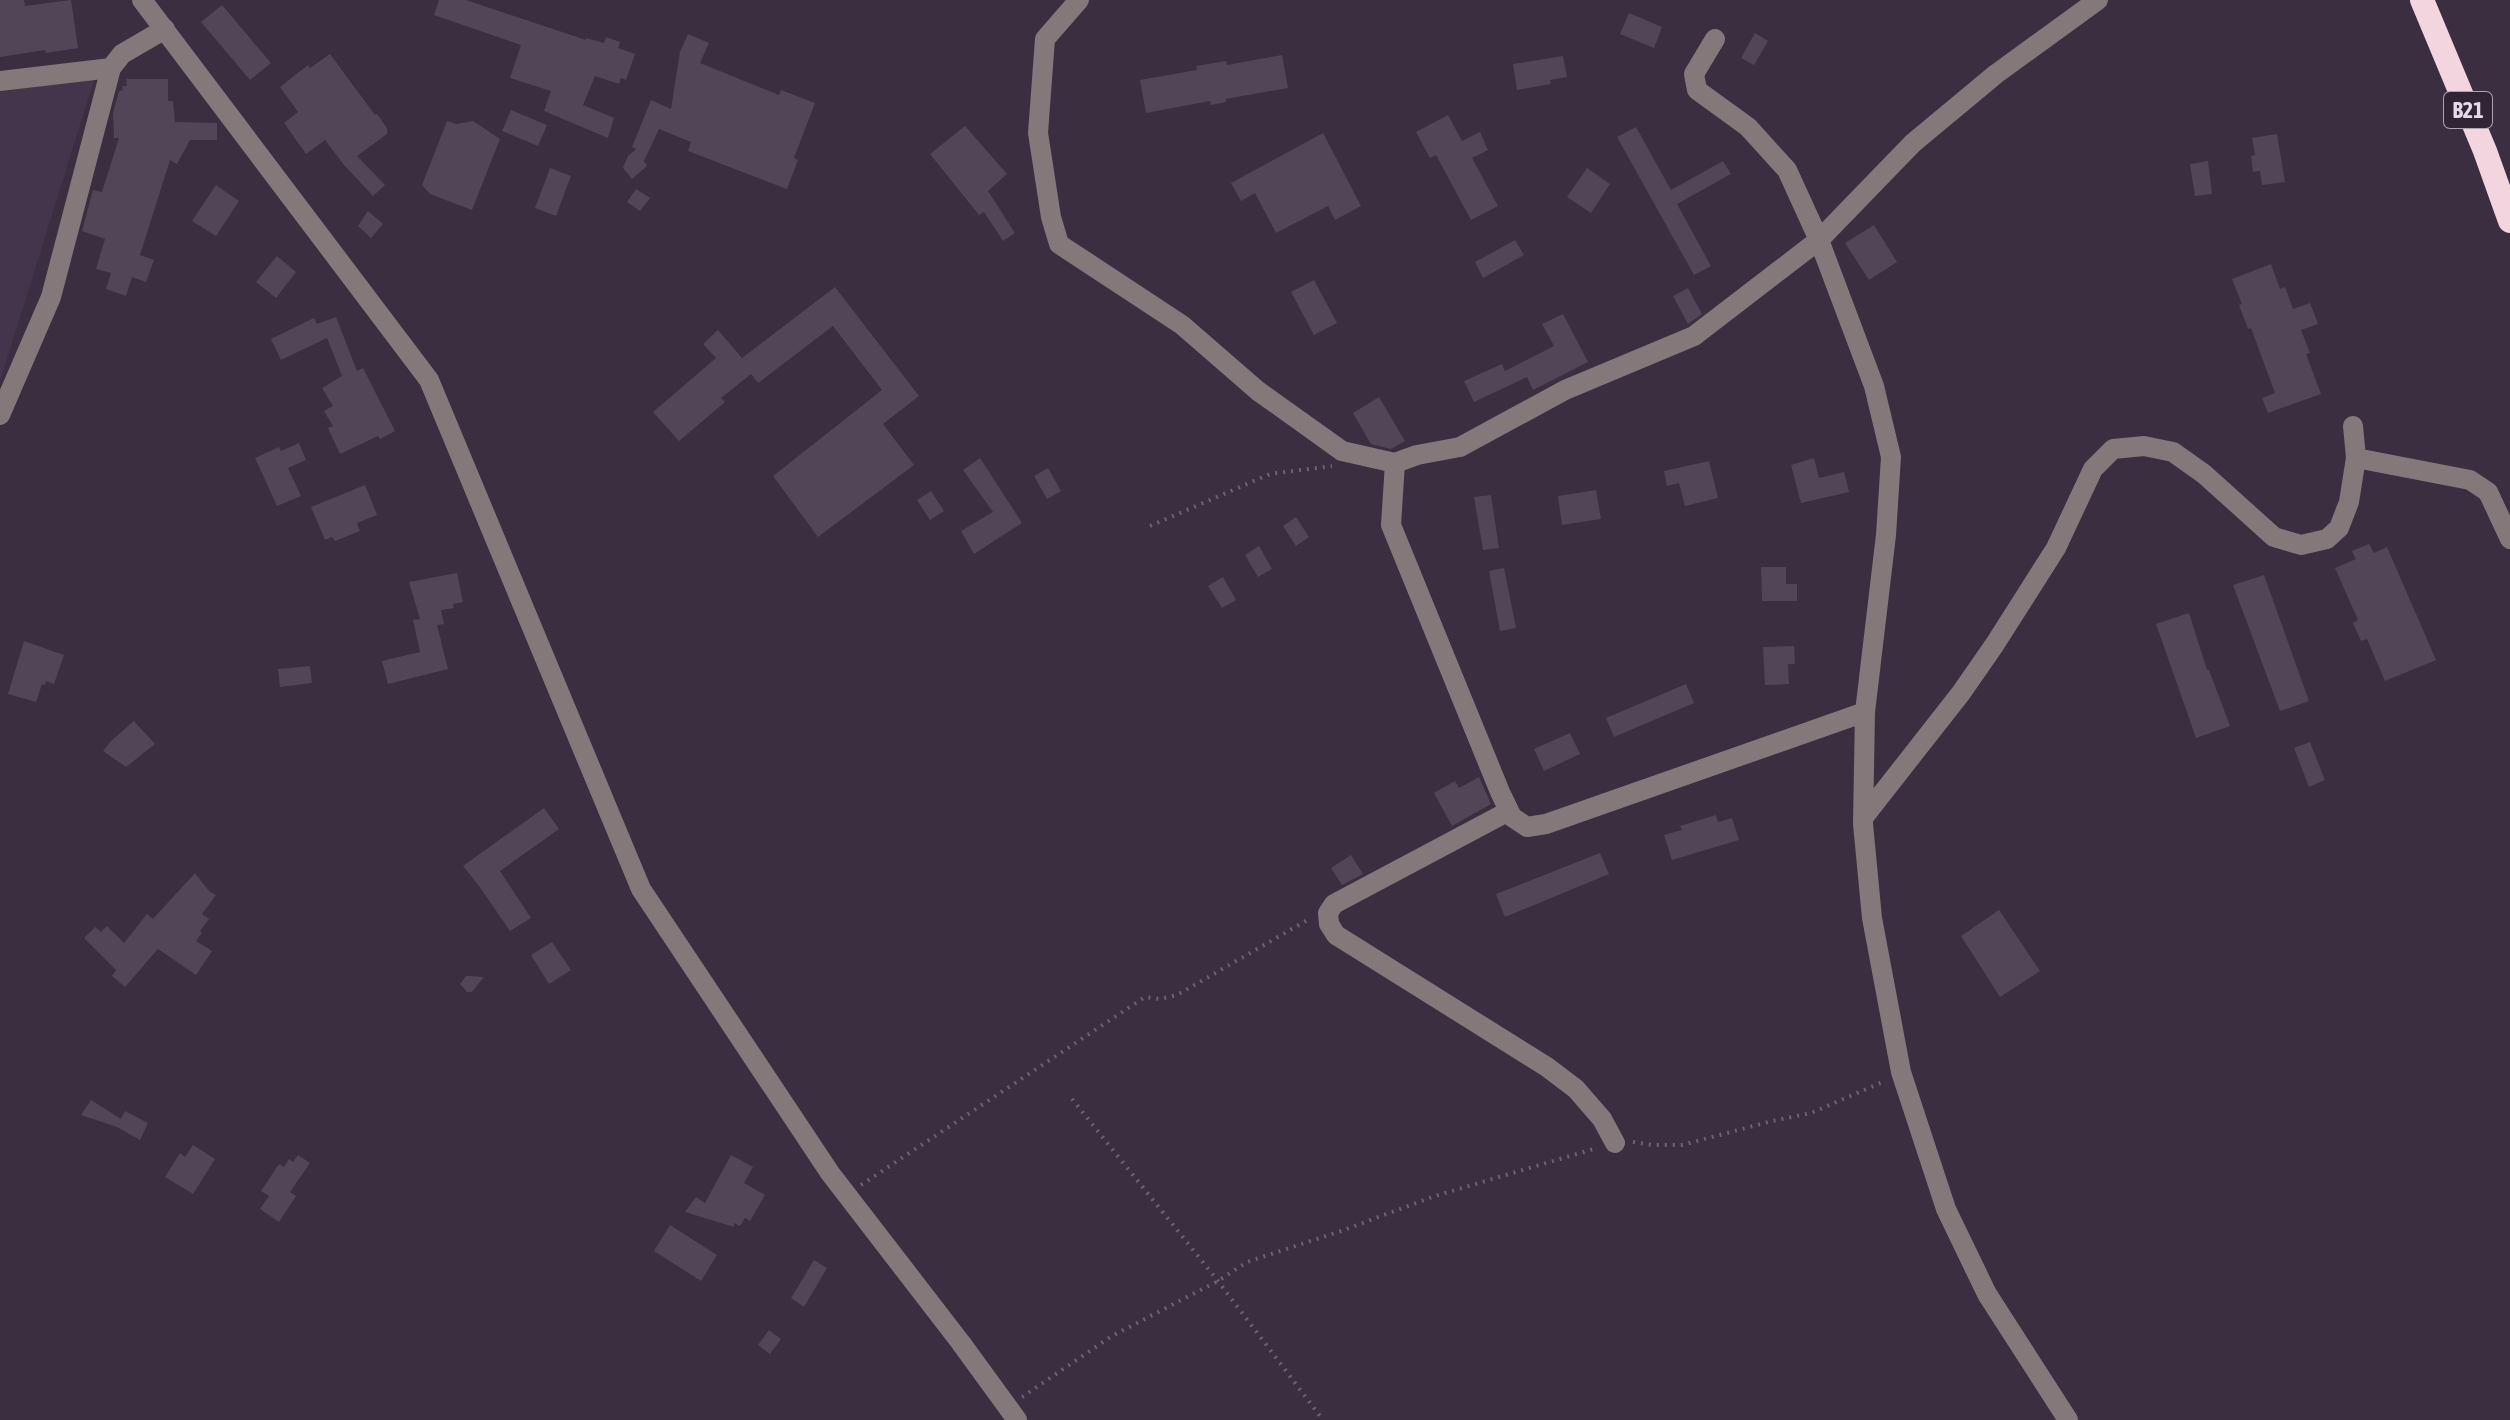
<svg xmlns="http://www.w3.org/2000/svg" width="2510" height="1420" viewBox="0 0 2510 1420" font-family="'Asap Condensed',sans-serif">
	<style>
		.built { fill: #45354c }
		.building { fill: #524558 }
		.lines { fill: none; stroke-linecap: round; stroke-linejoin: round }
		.path { stroke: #6d6272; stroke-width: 4; stroke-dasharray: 2 6; stroke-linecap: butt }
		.minor { stroke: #84787b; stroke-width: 20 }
		.highway { stroke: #f3d5df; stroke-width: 24 }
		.labels { text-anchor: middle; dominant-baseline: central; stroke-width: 6; stroke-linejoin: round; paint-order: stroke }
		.shield { fill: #302435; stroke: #ada4b2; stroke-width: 2 }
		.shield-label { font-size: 22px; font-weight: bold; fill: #e3dbe7 }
	</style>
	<rect width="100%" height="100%" fill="#3a2e40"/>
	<path class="built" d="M95,77L1,378L0,379V92Z"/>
	<path class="building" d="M0,0H24L25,6L71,0L78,48L46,53L45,50L0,57Z
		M439,0H466L586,40V38L604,43L606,37L620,42L618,48L635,54L626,80L621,78L619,84L595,76L583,105L614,118L608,138L544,111L551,91L510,78L521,45L434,15Z
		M222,5L271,63L250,80L201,22Z
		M1629,13L1662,27L1654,48L1620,34Z
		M1755,33L1768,41L1754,65L1741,58Z
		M688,34L709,43L700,63L779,95L781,90L815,103L794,158L798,160L787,189L688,151L691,142L659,129L644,161L647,166L632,179L623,168L628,156L636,149L632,147L651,100L671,109L680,52Z
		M330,54L375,115L377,114L387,128V134L357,156L385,185L373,196L344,165L325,140L306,154L284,123L298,112L280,87L308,65L310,68Z
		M1282,55L1288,88L1226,99V102L1211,105L1210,101L1146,113L1140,80L1197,70L1196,66L1226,61L1227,65Z
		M1563,56L1567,77L1550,80L1551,84L1517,90L1513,64Z
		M126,79H168V101H173L175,122L217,123V140H190L177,164L170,160L140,255L154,260L146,282L132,277L126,296L106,289L111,273L96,269L105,239L82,231L93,190L102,192L119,138H114L113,113L119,91L123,90L122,86H127Z
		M511,110L547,125L538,146L502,131Z
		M1448,115L1462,141L1480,132L1488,150L1472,158L1498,206L1471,220L1436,155L1430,158L1416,132Z
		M447,121L456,124L473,121L500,139L472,210L430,194L422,185Z
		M965,126L1007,174L988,191L1015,233L1003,241L984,212L979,215L930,154Z
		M1636,127L1671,190L1723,161L1731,174L1677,204L1711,266L1694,275L1617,137Z
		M1323,133L1361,206L1335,220L1328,206L1276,233L1255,193L1241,201L1231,183Z
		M2277,134L2285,182L2262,185L2260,171L2253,172L2251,156L2255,155L2252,138Z
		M2208,161L2212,194L2195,196L2190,164Z
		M550,168L571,176L556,216L535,208Z
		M1587,168L1610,184L1591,213L1567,197Z
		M216,185L239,201L216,236L192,221Z
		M636,189L650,198L640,211L627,202Z
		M368,211L383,224L371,238L358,226Z
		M1874,225L1897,262L1869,280L1845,243Z
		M1515,240L1524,255L1483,278L1475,262Z
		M277,256L296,272L276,298L256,282Z
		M2271,264L2280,289L2285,287L2293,309L2310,303L2318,324L2301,330L2310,353L2306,354L2321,394L2268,413L2262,398L2275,393L2251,328L2248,329L2239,305L2242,304L2232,279Z
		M1314,280L1337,323L1314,335L1291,292Z
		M835,287L919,396L883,424L914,465L818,537L773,476L882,390L833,326L758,383L751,374L721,398L725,402L679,441L653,412L716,358L703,344L718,330L742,358Z
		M1688,288L1702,314L1688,324L1673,296Z
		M1563,314L1588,362L1533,390L1527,377L1474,402L1464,381L1502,364L1505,371L1554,346L1542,324Z
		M336,317L357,371L363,368L395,431L380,439L378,436L340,454L328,428L333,426L324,411L333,406L322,388L342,376L327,338L281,360L271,339L314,318L317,324Z
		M1379,397L1405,441L1391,449L1371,444L1353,413Z
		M299,443L306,460L288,468L301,496L277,506L255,458L279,447L281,451Z
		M980,458L1022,523L974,554L961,531L993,512L963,470Z
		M1814,458L1819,478L1844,472L1849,492L1801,503L1791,465Z
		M1709,461L1718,498L1685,506L1679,483L1667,486L1664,471Z
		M1048,468L1061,491L1047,499L1034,476Z
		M365,485L377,515L357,523L360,531L335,541L332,537L325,540L311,507Z
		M1596,490L1601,519L1562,525L1558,496Z
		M931,491L944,511L930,520L917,500Z
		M1491,495L1499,548L1483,550L1474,497Z
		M1296,517L1309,537L1296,546L1283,526Z
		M2369,544L2374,553L2387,547L2436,660L2385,681L2367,639L2361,641L2353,623L2358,620L2335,568L2356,559L2352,551Z
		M1259,546L1272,569L1258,577L1245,555Z
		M1761,567H1786V584H1797V601H1762Z
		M1504,568L1516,628L1500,631L1489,571Z
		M457,573L463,602L453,604L454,608L441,610L444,624L437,625L448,669L388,684L382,661L420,652L413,620L420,619L409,582Z
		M2264,575L2309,701L2280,711L2233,585Z
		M1223,577L1236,600L1222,608L1208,586Z
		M2189,613L2207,670H2209L2230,726L2196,738L2156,624Z
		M24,641L64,655L54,684L46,681L45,685L42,684L36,702L8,694Z
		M1794,646L1795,664H1788L1789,684L1765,685L1763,647Z
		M310,666L312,683L280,687L278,669Z
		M1686,684L1694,703L1614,737L1606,718Z
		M134,721L155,744L126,767L103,751L111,741Z
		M1570,733L1580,754L1544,771L1534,749Z
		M2310,742L2325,780L2309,787L2294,748Z
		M1479,777L1491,804L1452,826L1434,793L1455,781L1459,788Z
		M544,808L559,829L500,871L531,918L510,931L479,886L463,866Z
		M1716,815L1718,822L1732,818L1739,840L1672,860L1664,835L1682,830L1680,826Z
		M1600,853L1609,874L1505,917L1496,894Z
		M1351,855L1363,874L1342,885L1331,868Z
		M195,873L209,891L216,895L202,914L209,919L200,931L202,933L196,941L212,951L196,975L158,949L125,987L112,976L116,970L84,938L95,927L101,932L107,926L124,943L147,914L153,919Z
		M1999,910L2040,971L2000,997L1961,936Z
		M552,942L571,970L549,984L531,955Z
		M466,976H470L484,977L472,992H467L460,984Z
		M91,1100L121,1119L125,1111L148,1123L140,1140L117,1127L81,1115Z
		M193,1145L215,1159L193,1194L165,1177L180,1153L185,1157Z
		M298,1155L310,1163L290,1192L296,1196L279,1222L260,1209L269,1196L261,1191L279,1164L284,1167L289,1159L293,1162Z
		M731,1155L753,1167L744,1183L765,1195L750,1221L745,1218L740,1226L734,1223V1227L685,1212L696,1197L705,1203Z
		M670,1225L717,1255L701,1281L654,1251Z
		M814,1260L827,1268L804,1307L791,1298Z
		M769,1330L781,1339L770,1354L758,1345Z"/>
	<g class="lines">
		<path class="path" d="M1150,526L1270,474L1332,466
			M1072,1099L1218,1281L1323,1420
			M1633,1142L1652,1145H1682L1772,1121L1811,1113L1885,1081
			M861,1185L1145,997L1160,999L1177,995L1311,918
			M1022,1397L1112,1336L1218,1281L1247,1262L1341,1231L1435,1196L1597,1148"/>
		<path class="minor" d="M142,0L429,380L641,889L830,1173L961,1343L1017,1420
			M1079,0L1045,39L1038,133L1051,217L1059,244L1182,325L1258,391L1342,451L1395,463L1417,455L1460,447L1565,390L1694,336L1819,240L1913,143L1996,74L2098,0
			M1715,39L1694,74L1697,90L1748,127L1787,170L1819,240L1874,386L1891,457L1886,535L1865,712L1863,824L1872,918L1901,1072L1946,1209L1987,1294L2068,1420
			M0,81L111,68
			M0,415L51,297L111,68L122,54L165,29
			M2356,458L2470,480L2488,492L2510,539
			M1395,463L1391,525L1500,792L1512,817L1527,827L1546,824L1865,712
			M1509,811L1334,904L1328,913L1329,924L1336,935L1547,1067L1576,1089L1602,1119L1615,1143
			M1863,818L1961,693L1995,644L2056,548L2093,469L2113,449L2144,446L2173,452L2204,474L2274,537L2301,545L2327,539L2339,528L2349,502L2356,458L2353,426"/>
		<path class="highway" d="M2422,0L2485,151L2510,221"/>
	</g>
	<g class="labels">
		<rect class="shield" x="2444" y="92" width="48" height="36" rx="6"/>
		<g class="shield-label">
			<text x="2468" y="110">B21</text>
		</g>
	</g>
</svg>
